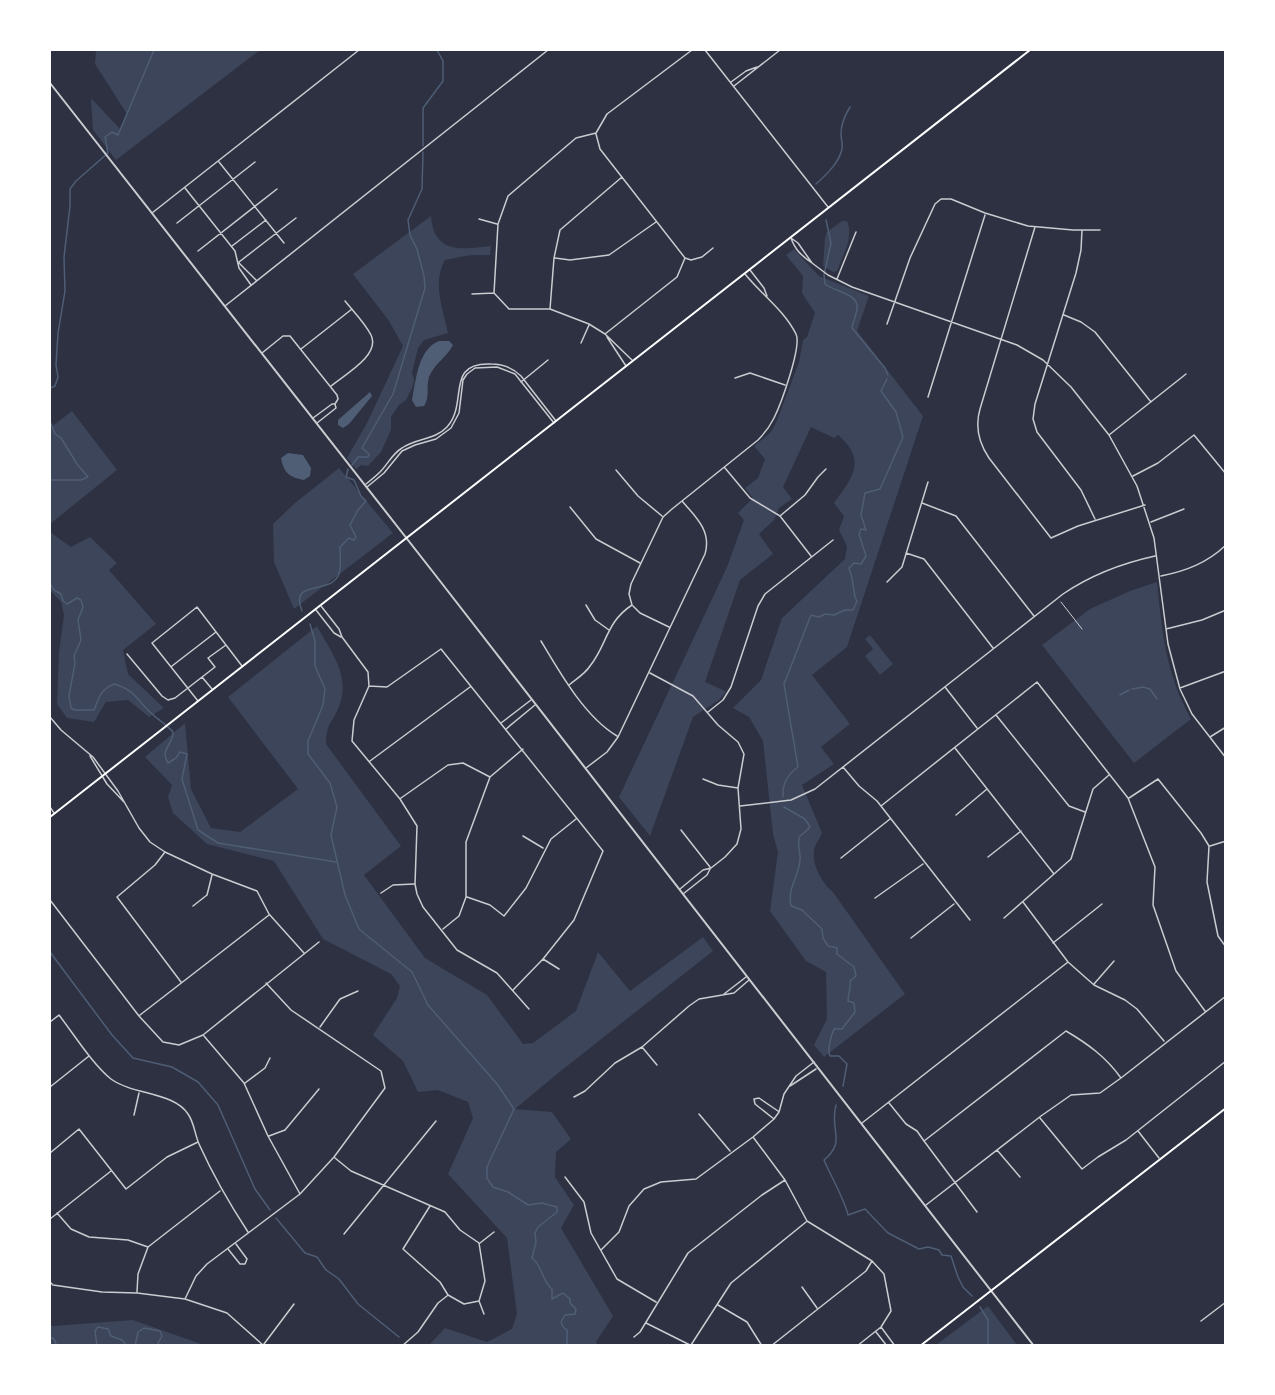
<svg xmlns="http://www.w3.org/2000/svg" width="1275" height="1395" viewBox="0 0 1275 1395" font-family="'Space Grotesk',sans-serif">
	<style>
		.green { fill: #3c4559 }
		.water { fill: #4f5d75 }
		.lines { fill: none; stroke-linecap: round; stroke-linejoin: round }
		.stream { stroke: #4f5d75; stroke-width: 1.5 }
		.service { stroke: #caccd0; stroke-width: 1 }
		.minor { stroke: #caccd0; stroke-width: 1.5 }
		.tertiary { stroke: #caccd0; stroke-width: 2 }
		.secondary { stroke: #fff; stroke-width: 2 }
		.primary { stroke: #fff; stroke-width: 2 }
	</style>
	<rect width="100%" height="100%" fill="#2d3142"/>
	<path class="green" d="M96,50H260L116,160L93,130L91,98L120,129L127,114L95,64Z
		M431,216C434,255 462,249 491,246L490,255H471L445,260C432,283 443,308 448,333L424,340L418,348L412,373L414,379L413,386L406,400L399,405L391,417V430L381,452L368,466L361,465L356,469L347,458L367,423L403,346L389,321L353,274Z
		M842,221H847C854,238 843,255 837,271L833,272L823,266L825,237L827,232Z
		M794,249L819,276L869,296L857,331L923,416L847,647L812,675L850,724L821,747L834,764L802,785L822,833C820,838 815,845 814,850C812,866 822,883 833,892L905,994L824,1057L814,1045L827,1019L826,972L806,961L770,911L778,852L773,834L763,741L749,717L733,708L761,680L782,618L845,559L847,546L839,530L844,516L834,503C853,477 867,460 838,435L834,438L811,427L783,487L792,499L779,508L774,520L759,534L773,554L740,580L705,682L725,691V693L719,700L693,717L650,836L619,797L727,567L744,520L738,513L753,498L745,488L758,478L765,459L754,446L770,433L776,423L799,362L803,340L807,337L815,313L802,293L803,276L786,255Z
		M72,411L117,470L50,524V428Z
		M339,468L393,533L294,609L274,562L273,524L295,503Z
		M50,532L71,547L90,537L117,563L109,570L156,624L123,650L128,674L164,708L149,717L128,700L106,702L94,722L67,718L57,704L59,652L64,615L61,602L50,590Z
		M1157,582C1162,632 1166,674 1191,719L1134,763L1042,645L1090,609L1130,591Z
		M317,626C332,654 352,677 338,709C330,727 327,722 326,744L401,846L364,875L425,958L487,995L523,1044L533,1043L576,1011L598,952L630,991L703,937L713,951L557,1074L515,1109L552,1112L571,1139L556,1152L555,1177L574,1205L561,1228L613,1316L596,1342L598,1345H429L445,1328L487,1342L512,1329L517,1314L507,1238L448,1174L473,1118L468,1102L438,1090L418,1092L403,1061L373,1035L397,998L400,986L391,974L323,939L274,861L207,844L173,813L168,797L172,785L145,757L185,723L191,789L211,828L240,832L298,789L228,697Z
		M870,635L893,664L880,675L865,656L873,649L865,639Z
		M988,1306L1017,1345H936Z
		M133,1320L204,1345H50V1324L53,1326Z"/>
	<path class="water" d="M439,341H449L453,345C447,357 434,364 429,377C426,387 430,398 424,406L416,407L412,400C416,380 418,349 439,341Z
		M370,392L372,396L349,424L343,428L338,425V420Z
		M288,453L303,455L311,468L310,476L304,480C289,477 284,473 281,458Z"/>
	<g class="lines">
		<path class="stream" d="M423,146V108L443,81V61L437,50
			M816,184C826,175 839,163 842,149C843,144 841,139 841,134C841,124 845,115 850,107
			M826,220L831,243L824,275L825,284C833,291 855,293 857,305C858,312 853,321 852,328L885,368L888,375
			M50,388L55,386L58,377L56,365L58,333L65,291L64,257L70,206V189L76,181L108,153L105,137L112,132L118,135L154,50
			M50,421L55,434L61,438L77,464L88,477L81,480H50
			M352,465L358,457H368L369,454L362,448L393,394L425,288L424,276L417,249L410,235L408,220L422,189L423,152
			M50,583L54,590L61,594L63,601L67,604L77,598L81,600L83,607L78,620L81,640L74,656L75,663L69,696L71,708L75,710H94C99,698 100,690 114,684C134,690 135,697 148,710C155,718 165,723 173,732C174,744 159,749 168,763L176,758L180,752L187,754L182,779L198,830L218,843L336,862
			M302,611C289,579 328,595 338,576C342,569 340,555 340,547L349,538L354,540L356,537L350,525L358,510L366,501L361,496L354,480L346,477L348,469
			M310,624L315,641V666L325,689L323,705L308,741V754L330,783L337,807L331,835L345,895L359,929L412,972L428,1005L497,1084L514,1109L487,1167V1178L493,1187L508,1192L528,1205L542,1203L557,1207V1212L538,1227L535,1233L536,1242L532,1258C543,1266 541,1280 552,1289V1299L563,1293L570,1299V1303L576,1309L575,1314L565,1315L561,1322L563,1327L567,1330V1346
			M1132,689L1143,687L1150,689L1157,699
			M1120,695L1129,690
			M783,797C782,784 788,774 798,767L784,684L811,615L819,617L825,614L834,615L845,610H853L857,601L855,597L852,578L849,568L854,563L861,564L866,556L859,534L861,529L866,530L861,515L865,493L880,489L903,437L896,412L881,391L887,379
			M784,807L805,819L810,827C808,830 802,834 800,836C796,843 801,853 800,860C799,876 787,888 791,906L802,910L822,929L823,938L828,946L837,948V954L854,967L856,976L850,981C851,989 848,994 848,1001L854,1003L855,1012L842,1029H834C831,1036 827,1050 830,1056H839L847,1064L843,1086
			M50,952L112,1035L133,1058L172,1067L198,1082L218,1105L255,1189L270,1210
			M836,1105C829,1130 847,1141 824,1160C831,1177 844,1198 848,1215L865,1209L888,1233L919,1249L928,1247L939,1250L942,1255L951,1256L958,1277L963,1287L972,1296
			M276,1218L305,1253L317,1257L326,1270L339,1279L358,1304L399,1337
			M980,1307L988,1320V1346
			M50,1337L54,1339L57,1346
			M422,1345V1346
			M97,1346L95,1331L98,1327L108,1329L111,1336L122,1340L127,1346
			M135,1346L138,1332L144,1328L160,1331L162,1336L158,1343L159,1346"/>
		<path class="service" d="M1061,602L1082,629"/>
		<path class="minor" d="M705,50L828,207
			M731,82L746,71L757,67
			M734,86L780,50
			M596,134L600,149L685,258
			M219,162L284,243
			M185,188L235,251L239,268L251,285
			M152,213L359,50
			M479,219L497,224
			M177,223L255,162
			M1035,227L980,409C975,426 979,443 989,458L1051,538L1078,526L1145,505
			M1082,230L1081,250L1076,273L1035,404L1033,419L1037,432L1081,490L1095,519
			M791,238L798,243L812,263C802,256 795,250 791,238Z
			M232,246L266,220
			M198,251L277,189
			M555,258L570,260L609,255L656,222
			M239,262L296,218
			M239,263L256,280
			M812,263L828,275L852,287L1017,345L1043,360L1071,387L1109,435L1137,486L1154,538L1168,644L1180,689L1192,714L1226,758
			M750,270L764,288L767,296
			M837,279L856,232
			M472,294L494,293
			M225,306L548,50
			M550,309L554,258L560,230L622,177
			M1064,315L1081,322L1095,332L1151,402
			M887,324L910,258L935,204L941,199H951L985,213L1028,226L1073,230H1100
			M605,334L677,277L685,258L691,260L702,257L713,248
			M607,337L626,366
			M581,343L589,325
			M301,349L352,309
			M262,353L283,336H290L337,395L338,399L335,404
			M632,360L605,334L589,324L550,309H509L494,293L498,224L508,196L576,138L596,133L607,114L692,50
			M735,378L750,373L785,385
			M521,382L548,360
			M331,386C344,375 381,355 371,335C365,323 354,312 345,301
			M928,397L985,215
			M313,418L332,404H335L336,408L317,423
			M1109,435L1186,374
			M725,468L750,498L780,516L811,556
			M616,470L638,496L662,516
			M1133,476L1158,463L1194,435L1226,474
			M366,484C371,480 376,476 380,472C388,464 392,454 402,448C416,438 435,440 447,427C469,403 444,362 491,364C503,364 512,367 521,376L556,421
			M367,487L384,473L402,451L415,445L436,439L451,428L459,413L463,380L467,374L475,368L497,367L515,374L554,423
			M922,503L956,516L1034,616
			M570,507L596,539L640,563
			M780,516L805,495L818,477L826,469
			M1151,522L1184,509
			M906,553L924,559L993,648
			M1161,576C1186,571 1207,563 1226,545
			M887,582L902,567L928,482
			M586,605L595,620L609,630
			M321,606L339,629L342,637L368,672L369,686L354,720L352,741L400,799L417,826L415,884L417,894L423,907L457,950L497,973L529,1009
			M633,606L640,613L669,627
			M316,610L334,633L341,637
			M1166,629L1202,620L1226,610
			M541,641C560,673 585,717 617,736
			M127,654L162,696L168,700L175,698L215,667L208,658L226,645
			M172,666L216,632
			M650,673L693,696L718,725L738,742L744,754L738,788L741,829L737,844L725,857L711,868L703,870L680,889
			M202,677L212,689
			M569,685C576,679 585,674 590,666C607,645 606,622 632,605L629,594L631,584L663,517L672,509L758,440C764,434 770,426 774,418C781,404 802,346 796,334C784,310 761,294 745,274
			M369,686L387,687L441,649L603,851L574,920L543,959L513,990
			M945,687L977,728
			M1180,688L1226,671
			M198,701L152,643L197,607L242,666
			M708,712L723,700L731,687L758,606L765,594L833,540
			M996,715L1069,806L1085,812
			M50,717L61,730L93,757L118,791L139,828L150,842L165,852L212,874L257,891L269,914L304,953
			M501,723L531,700
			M506,729L535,705
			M1210,737L1226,727
			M955,748L1054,874
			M90,756L107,784L124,802
			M370,761L470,687
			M843,767L859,786L877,801L970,920
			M586,768L607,752L618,737L705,554C712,531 695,516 682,501
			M703,779L718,785L738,788
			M401,798L448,765L463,763L490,777
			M1129,798L1158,779L1201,833L1209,846L1207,882L1218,936L1226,947
			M740,806L791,800L815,789L1063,594C1091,575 1123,563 1155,556
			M881,806L1037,682L1128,798L1155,867L1153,905L1176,971L1205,1011
			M50,807L54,813
			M956,815L987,789
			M681,830L710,867
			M523,836L543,848
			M1210,846L1226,841
			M165,852L155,865L117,897L181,982
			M988,857L1021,831
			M841,858L890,819
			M381,893L393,885L414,884
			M683,894L707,875L710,869
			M467,897L490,905L504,916L526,888L551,839L576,819
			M875,898L923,864
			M50,900L139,1016L163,1042L179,1045L203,1035L319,942
			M1023,902L1068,962L1094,985L1125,1000L1137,1009L1164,1041
			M193,906L207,895L212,875
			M1004,918L1071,859L1093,789L1109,775
			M443,929L459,916L466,897V842L490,777L523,749
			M911,938L954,904
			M1053,943L1102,904
			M543,959L559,969
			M1094,984L1114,961
			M724,994L746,977
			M140,1015L269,915
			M50,1022L59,1015C73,1033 93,1065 111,1079C133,1095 174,1092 188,1114C194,1122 195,1135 199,1144C213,1175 229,1203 248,1232
			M320,1027L340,999L358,991
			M204,1036L244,1083L268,1136L300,1194
			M642,1047L657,1065
			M245,1083L265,1068L270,1058
			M790,1086L816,1069
			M50,1087L89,1056
			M574,1097L585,1091L615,1063L642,1047L689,1006L699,999L734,993L749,980
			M889,1103L906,1124L917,1131L924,1141L977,1212
			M699,1114L730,1151
			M134,1115L139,1093
			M1040,1118L1082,1169L1098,1157L1126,1140L1226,1061
			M774,1119L755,1104L754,1099L759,1098L778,1111
			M862,1123L1068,962
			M1138,1131L1159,1158
			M269,1136L285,1130L319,1089
			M753,1137L785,1180L807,1221L872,1261L884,1274L891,1311L881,1327L857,1346
			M924,1141L1066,1031C1088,1044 1106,1057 1121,1078
			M997,1150L1020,1177
			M50,1153L79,1129L126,1189L167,1157L198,1142
			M335,1158L351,1171L445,1212L460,1230L479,1243L485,1281L479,1301L484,1314
			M565,1177L584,1202L591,1233L617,1279L656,1302
			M926,1205L1041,1116L1071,1095L1100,1093L1121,1078L1226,996
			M430,1206L403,1249L440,1282L448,1295L464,1304L479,1301
			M57,1213L71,1229L89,1237L128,1240L148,1247
			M50,1219L111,1171
			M344,1234L436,1121
			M480,1243L494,1232
			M228,1249L240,1264H245L247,1259L236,1244
			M601,1250L619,1232L629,1206L644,1189L661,1182L696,1179L753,1137L774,1119L779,1112L784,1094L796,1076L814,1062
			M50,1282L53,1285L102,1292L137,1293L185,1299L227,1313L264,1346
			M802,1287L817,1308
			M137,1292L138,1274L148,1247L220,1191
			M185,1299L196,1276L207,1264L300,1194L334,1157L385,1088L381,1071L291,1010L266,983
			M718,1305L747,1322L762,1346
			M1201,1321L1226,1302
			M646,1323L690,1345
			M881,1327L895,1346
			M876,1332L887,1346
			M634,1337L640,1332L688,1253L762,1195L785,1180
			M264,1344L294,1304
			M691,1345L731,1283L806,1222
			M402,1346L418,1332L438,1303L447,1296
			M771,1346L866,1271L872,1261"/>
		<path class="tertiary" d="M50,83L433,572L1034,1346"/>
		<path class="secondary" d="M920,1346L1226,1108"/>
		<path class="primary" d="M50,817L1030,50"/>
	</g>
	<rect width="1275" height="1395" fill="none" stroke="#ffffff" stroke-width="102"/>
</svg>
